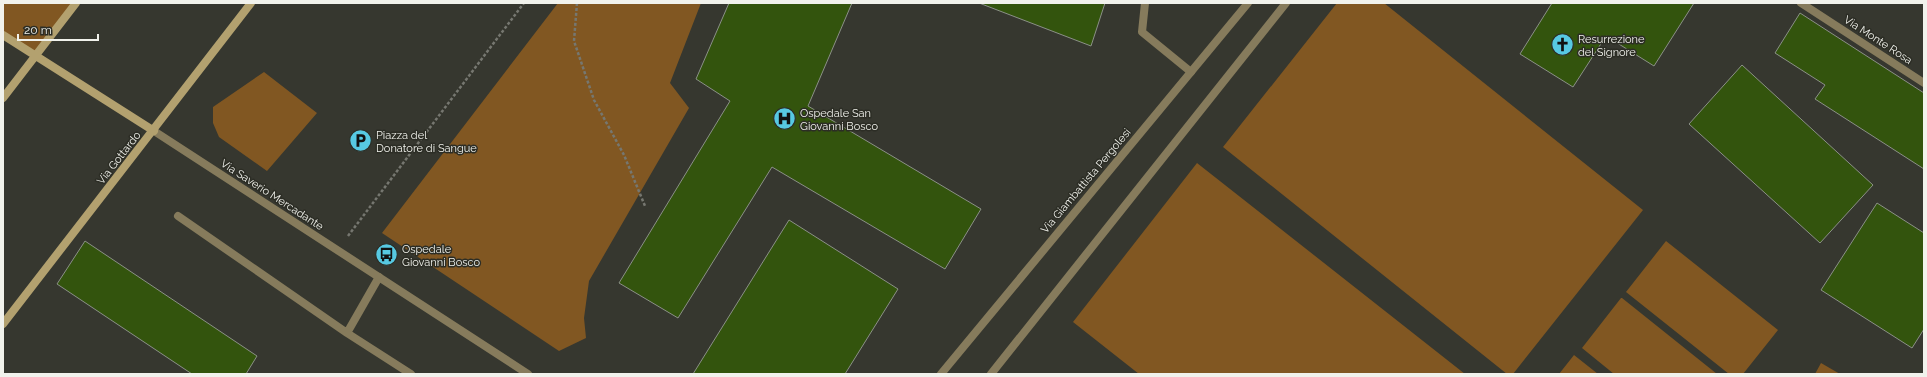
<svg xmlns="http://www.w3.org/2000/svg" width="1927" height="377" viewBox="0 0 1927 377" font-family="Raleway,sans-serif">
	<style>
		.green { fill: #815722 }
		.building { fill: #33540d; stroke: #8b9087 }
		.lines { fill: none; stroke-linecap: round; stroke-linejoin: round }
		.path { stroke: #767770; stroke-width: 2.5; stroke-dasharray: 3 2; stroke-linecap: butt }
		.lane { stroke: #867b5c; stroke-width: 8 }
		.street { stroke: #867b5c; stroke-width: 8 }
		.secondary { stroke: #b3a16f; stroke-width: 8 }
		.labels { text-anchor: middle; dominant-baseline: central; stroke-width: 3; stroke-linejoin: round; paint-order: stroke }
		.poi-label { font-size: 11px; fill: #f1f2ec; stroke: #2c2d25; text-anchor: start }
		.street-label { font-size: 11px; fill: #f1f2ec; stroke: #2c2d25 }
	</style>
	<rect width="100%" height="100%" fill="#36372f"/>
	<path class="green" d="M3,3H75L36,55L3,35Z
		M558,3H701L670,83L689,108L589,281L584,318L586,338L559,351L382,233Z
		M1337,3H1384L1643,210L1513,374H1507L1223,147Z
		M264,72L317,113L267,171L219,137L213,123V107Z
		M1197,163L1465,374H1139L1073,322Z
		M1666,241L1778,330L1743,374H1729L1626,292Z
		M1621,298H1622L1717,374H1614L1582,348Z
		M1574,355L1598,374H1559Z
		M1821,363L1840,374H1815Z"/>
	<path class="building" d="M729,3H852L808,106L981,209L945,269L772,167L678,318L619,283L730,101L696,79Z
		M979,3H1105L1091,46Z
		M1552,3H1694L1654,66L1606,36L1573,87L1520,54Z
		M1800,13L1924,93V169L1815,99L1825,85L1775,53Z
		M1742,65L1873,185L1820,243L1689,124Z
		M1877,203L1924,233V329L1912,348L1821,290Z
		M789,220L898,289L845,374H693Z
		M85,241L257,356L246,374H192L57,284Z"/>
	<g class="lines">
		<path class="path" d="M577,3L574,41L594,100L624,155L645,206
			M348,236L524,3"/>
		<path class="lane" d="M1145,3L1142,32L1191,72
			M178,216L347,333
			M379,277L347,333L411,374"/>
		<path class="street" d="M1801,3L1924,83
			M154,131L528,374
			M941,374L1248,3
			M991,374L1286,3"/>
		<path class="secondary" d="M3,35L154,131
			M3,98L76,3
			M3,324L251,3"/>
	</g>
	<defs>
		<symbol id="church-disc" viewBox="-11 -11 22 22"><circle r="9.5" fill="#57c9e2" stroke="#2c2d25"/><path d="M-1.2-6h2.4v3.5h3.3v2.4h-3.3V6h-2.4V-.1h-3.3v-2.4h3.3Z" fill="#111"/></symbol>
		<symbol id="hospital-disc" viewBox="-11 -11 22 22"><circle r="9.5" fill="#57c9e2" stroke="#2c2d25"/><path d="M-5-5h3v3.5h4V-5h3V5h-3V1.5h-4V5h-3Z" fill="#111"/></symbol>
		<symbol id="parking-disc" viewBox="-11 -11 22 22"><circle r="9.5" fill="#57c9e2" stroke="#2c2d25"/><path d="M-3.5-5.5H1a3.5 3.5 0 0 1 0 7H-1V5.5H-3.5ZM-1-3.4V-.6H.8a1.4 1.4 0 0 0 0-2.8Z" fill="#111"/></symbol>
		<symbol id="bus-disc" viewBox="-11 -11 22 22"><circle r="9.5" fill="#57c9e2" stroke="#2c2d25"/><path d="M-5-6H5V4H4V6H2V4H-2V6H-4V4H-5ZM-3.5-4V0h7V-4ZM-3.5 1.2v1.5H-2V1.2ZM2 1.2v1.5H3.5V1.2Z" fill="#111"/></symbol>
	</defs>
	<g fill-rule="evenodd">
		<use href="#church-disc" x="1550" y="32" width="25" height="25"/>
		<use href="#hospital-disc" x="772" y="106" width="25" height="25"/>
		<use href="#parking-disc" x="348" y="128" width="25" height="25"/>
		<use href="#bus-disc" x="374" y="242" width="25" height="25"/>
	</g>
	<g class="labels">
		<g class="poi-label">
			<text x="1578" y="39">Resurrezione<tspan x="1578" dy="13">del Signore</tspan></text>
			<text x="800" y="113">Ospedale San<tspan x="800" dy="13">Giovanni Bosco</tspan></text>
			<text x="376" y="135">Piazza del<tspan x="376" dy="13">Donatore di Sangue</tspan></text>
			<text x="402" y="249">Ospedale<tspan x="402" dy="13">Giovanni Bosco</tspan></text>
		</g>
		<g class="street-label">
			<text transform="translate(1878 40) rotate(33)">Via Monte Rosa</text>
			<text transform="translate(119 158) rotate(-52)">Via Gottardo</text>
			<text transform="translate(1086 181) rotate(-50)">Via Giambattista Pergolesi</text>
			<text transform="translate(272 195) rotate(33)">Via Saverio Mercadante</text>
		</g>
	</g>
	<rect width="1927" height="377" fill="none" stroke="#f1f2ec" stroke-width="8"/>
	<path d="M18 34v6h80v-6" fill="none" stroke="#f1f2ec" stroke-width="2"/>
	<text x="24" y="34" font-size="12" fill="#f1f2ec" stroke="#2c2d25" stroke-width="3" paint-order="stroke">20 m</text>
</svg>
